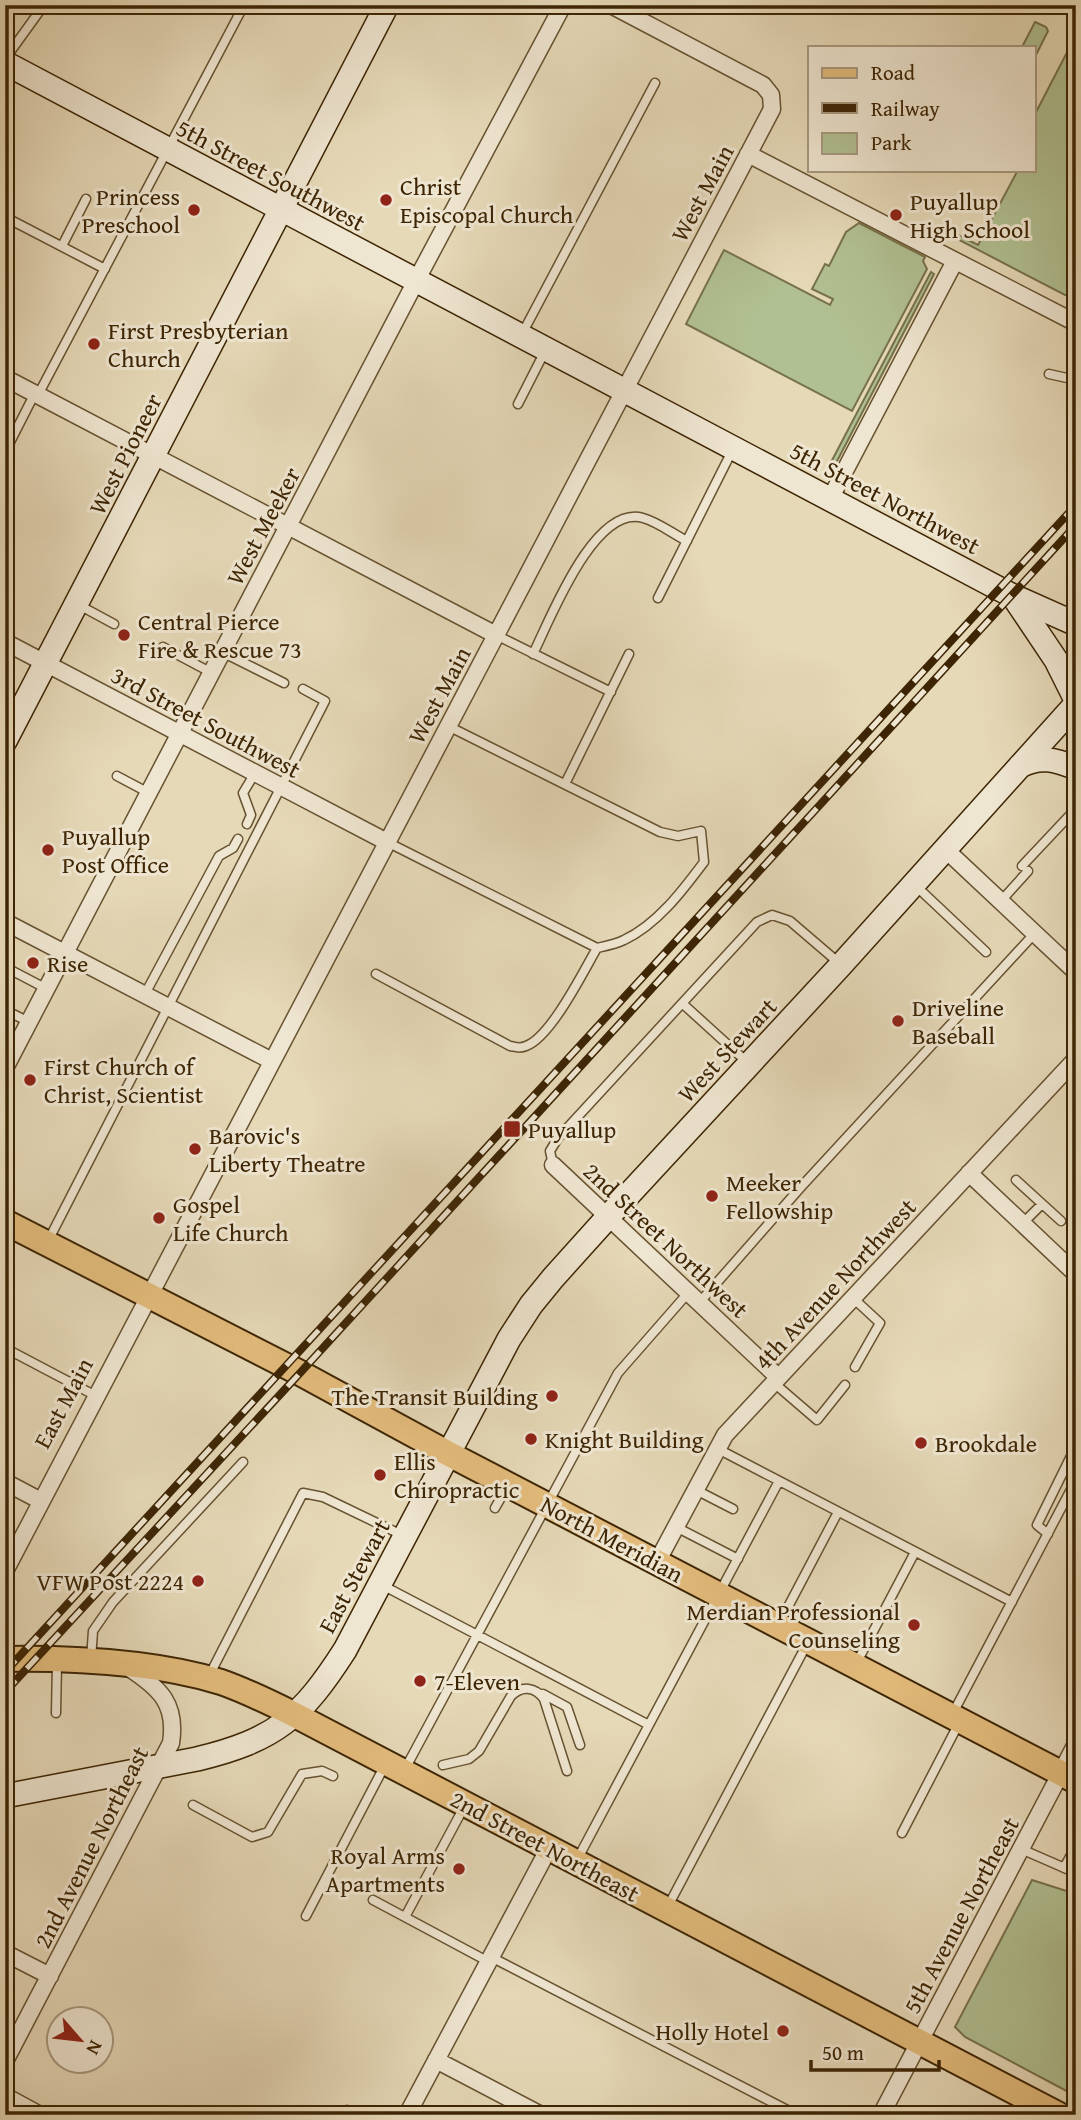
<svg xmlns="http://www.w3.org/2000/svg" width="1081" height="2120" viewBox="0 0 1081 2120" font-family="'Gentium Book Plus',serif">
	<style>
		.green { fill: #b1c092; stroke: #77724b; stroke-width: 2 }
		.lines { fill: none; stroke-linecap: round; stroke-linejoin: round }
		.lane-casing { stroke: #675231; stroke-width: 11 }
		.street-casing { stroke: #675231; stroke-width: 19 }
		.secondary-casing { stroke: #3d2504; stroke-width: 26 }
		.primary-casing { stroke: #3d2504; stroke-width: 28 }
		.lane { stroke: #efe6d1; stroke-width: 8 }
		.street { stroke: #efe6d1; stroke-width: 16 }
		.secondary { stroke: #efe6d1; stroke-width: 23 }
		.primary { stroke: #e3bc7c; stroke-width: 24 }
		.rail-casing { stroke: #3d2504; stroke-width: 8 }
		.rail { stroke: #efe6d1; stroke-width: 5; stroke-dasharray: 16; stroke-linecap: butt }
		.poi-dot { fill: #8f2418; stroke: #efe6d1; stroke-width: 2.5 }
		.labels { text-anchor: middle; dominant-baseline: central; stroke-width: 6; stroke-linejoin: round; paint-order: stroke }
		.street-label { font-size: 24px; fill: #3d2504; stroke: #efe6d1 }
		.poi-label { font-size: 24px; fill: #3d2504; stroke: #efe6d1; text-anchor: start }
	</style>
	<rect width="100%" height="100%" fill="#e6d9b8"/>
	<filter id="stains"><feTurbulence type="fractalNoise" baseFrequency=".00286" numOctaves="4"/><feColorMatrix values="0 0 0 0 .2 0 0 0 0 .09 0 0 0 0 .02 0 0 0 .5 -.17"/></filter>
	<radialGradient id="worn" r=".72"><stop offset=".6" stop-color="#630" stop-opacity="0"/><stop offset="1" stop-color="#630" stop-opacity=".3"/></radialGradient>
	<path class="green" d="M1035,22L1046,27L1048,31L1034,59V47H1022Z
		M1076,35V292L1073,295H1065L940,230L942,227L978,245L1018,170H1034V116Z
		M859,223L925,257L923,261L927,269L852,411L686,324L724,250L830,305L833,299L812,289L825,264L829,266L846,232Z
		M931,272L934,274L835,465L829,466Z
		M1032,1880L1076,1894V2096L965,2037L955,2027Z"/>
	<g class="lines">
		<defs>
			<path id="lane" d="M5,59L44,5
				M5,217L105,269
				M62,246L86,199
				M522,334L655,83
				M1049,374L1076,380
				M38,395L244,5
				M518,404L545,351
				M5,452L35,393
				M658,598L732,451
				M77,604L114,624
				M496,635L611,692
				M163,647L212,673
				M222,652L284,683
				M533,654C550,620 594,504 643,518C658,522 673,534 687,541
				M117,776L149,793
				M565,784L629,654
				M247,824L251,815L243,793L255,773
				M387,842L597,948C606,946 616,944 624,940C657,925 683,890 704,862L701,831L678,836L660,832L448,726
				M1022,866L1070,815L1076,813
				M916,886L986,952
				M1001,901L1028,871
				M5,967L47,989
				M376,974L510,1046C516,1047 520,1049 526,1046C551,1037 583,972 597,948
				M145,994L219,856L233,848L238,839
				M683,1004L748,1063
				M5,1010L29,1022
				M553,1165L550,1151L558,1138L757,922L772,915L790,921L839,963
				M1016,1180L1061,1221
				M1022,1224L1042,1204
				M48,1241L325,701L303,689
				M853,1298L880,1323L855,1367
				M699,1303L800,1188L1034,934
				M5,1348L96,1396
				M774,1383L817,1420L845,1385
				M718,1449L1012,1602
				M696,1490L733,1509
				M495,1508L507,1487
				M676,1527L738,1559
				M1048,1534L1037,1525L1076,1446
				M382,1585L649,1725
				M779,1624L838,1512
				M91,1659L93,1631L113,1602L243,1462
				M856,1664L915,1552
				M209,1676L303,1493L323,1497L404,1536
				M543,1694L567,1707L580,1745
				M56,1713L57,1664
				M953,1713L1076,1480
				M443,1765L469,1759L479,1751L511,1696C522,1685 535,1687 544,1699L567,1771
				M405,1769L618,1373L688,1293
				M193,1805L252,1837L268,1832L302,1774L322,1771L333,1776
				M902,1833L959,1723
				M1021,1849L1076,1873
				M578,1858L779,1481
				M1064,1868L1076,1846
				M373,1900L489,1962
				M667,1908L807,1644
				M306,1916L385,1765
				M405,1917L464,1807
				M491,1957L797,2115
				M345,2115L347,2110L357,2115"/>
			<path id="street" d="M748,154L1076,323
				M5,378L496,635
				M830,499L955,261
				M5,642L387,842
				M945,849L1076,972
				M5,922L272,1061
				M5,1068L416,281L563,5
				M553,1165L778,1377
				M969,1173L1076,1274
				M5,1482L41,1501
				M657,1562L725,1435L1076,1059
				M5,1571L772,109L771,95L763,85L611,5
				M5,1953L50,1976
				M436,2060L541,2115
				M5,2061L171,1743C177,1704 160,1688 129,1668
				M5,2096L40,2115
				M407,2115L549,1848
				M881,2115L1076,1744"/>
			<path id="secondary" d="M5,63L1013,596L1076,624
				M1013,596L1056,660L1076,700
				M5,741L387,5
				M1020,766C1041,755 1056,760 1076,768
				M5,1796L197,1759C276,1740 302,1717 345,1650L509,1339L531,1305L553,1278L607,1218L841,965L1076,704"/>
			<path id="primary" d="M5,1222L300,1373L449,1454L1076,1781
				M5,1659C74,1658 155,1662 221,1682C247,1691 271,1703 295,1715L1059,2115"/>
		</defs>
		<use href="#lane" class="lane-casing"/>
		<use href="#street" class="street-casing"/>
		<use href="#secondary" class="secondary-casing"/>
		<use href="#primary" class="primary-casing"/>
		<use href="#lane" class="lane"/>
		<use href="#street" class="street"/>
		<use href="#secondary" class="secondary"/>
		<use href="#primary" class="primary"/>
		<defs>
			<path id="rail" d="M5,1672L1076,505
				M5,1692L300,1373L1076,525"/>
		</defs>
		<use href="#rail" class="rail-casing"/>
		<use href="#rail" class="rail"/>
	</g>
	<g class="poi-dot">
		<circle cx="386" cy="200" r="7"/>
		<circle cx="194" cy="210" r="7"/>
		<circle cx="896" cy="215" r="7"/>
		<circle cx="94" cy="344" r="7"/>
		<circle cx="124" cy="635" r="7"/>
		<circle cx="48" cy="850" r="7"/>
		<circle cx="33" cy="963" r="7"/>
		<circle cx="898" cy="1021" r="7"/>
		<circle cx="30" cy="1080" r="7"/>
		<rect x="503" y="1120" width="18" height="18" rx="3.5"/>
		<circle cx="195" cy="1149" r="7"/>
		<circle cx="712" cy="1196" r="7"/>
		<circle cx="159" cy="1218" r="7"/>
		<circle cx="552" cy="1396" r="7"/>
		<circle cx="531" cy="1439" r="7"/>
		<circle cx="921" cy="1443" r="7"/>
		<circle cx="380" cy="1475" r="7"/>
		<circle cx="198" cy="1581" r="7"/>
		<circle cx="914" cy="1625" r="7"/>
		<circle cx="420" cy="1681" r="7"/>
		<circle cx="459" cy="1869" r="7"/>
		<circle cx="783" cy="2031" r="7"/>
	</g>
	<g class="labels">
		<g class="street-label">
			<text transform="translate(271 175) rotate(28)">5th Street Southwest</text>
			<text transform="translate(702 193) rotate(-62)">West Main</text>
			<text transform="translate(125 454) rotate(-63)">West Pioneer</text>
			<text transform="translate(885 498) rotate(28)">5th Street Northwest</text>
			<text transform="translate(263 526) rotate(-62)">West Meeker</text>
			<text transform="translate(439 695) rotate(-62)">West Main</text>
			<text transform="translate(206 722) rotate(28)">3rd Street Southwest</text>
			<text transform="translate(727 1050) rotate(-47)">West Stewart</text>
			<text transform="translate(666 1240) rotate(43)">2nd Street Northwest</text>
			<text transform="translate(835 1284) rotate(-47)">4th Avenue Northwest</text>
			<text transform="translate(63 1403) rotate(-62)">East Main</text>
			<text transform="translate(612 1539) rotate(28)">North Meridian</text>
			<text transform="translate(354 1576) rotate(-62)">East Stewart</text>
			<text transform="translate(545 1846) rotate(28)">2nd Street Northeast</text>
			<text transform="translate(91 1847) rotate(-63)">2nd Avenue Northeast</text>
			<text transform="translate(961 1915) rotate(-62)">5th Avenue Northeast</text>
		</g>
		<g class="poi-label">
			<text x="400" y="186">Christ<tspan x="400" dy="28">Episcopal Church</tspan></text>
			<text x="180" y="196" text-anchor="end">Princess<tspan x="180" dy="28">Preschool</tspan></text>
			<text x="910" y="201">Puyallup<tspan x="910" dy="28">High School</tspan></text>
			<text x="108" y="330">First Presbyterian<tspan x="108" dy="28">Church</tspan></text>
			<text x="138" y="621">Central Pierce<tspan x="138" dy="28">Fire &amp; Rescue 73</tspan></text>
			<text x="62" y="836">Puyallup<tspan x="62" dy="28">Post Office</tspan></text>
			<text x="47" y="963">Rise</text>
			<text x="912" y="1007">Driveline<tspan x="912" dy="28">Baseball</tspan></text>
			<text x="44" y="1066">First Church of<tspan x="44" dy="28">Christ, Scientist</tspan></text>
			<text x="528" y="1129">Puyallup</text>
			<text x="209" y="1135">Barovic's<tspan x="209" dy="28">Liberty Theatre</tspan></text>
			<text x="726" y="1182">Meeker<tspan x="726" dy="28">Fellowship</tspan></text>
			<text x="173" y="1204">Gospel<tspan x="173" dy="28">Life Church</tspan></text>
			<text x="538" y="1396" text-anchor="end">The Transit Building</text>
			<text x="545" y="1439">Knight Building</text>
			<text x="935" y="1443">Brookdale</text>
			<text x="394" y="1461">Ellis<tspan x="394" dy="28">Chiropractic</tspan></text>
			<text x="184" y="1581" text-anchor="end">VFW Post 2224</text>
			<text x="900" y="1611" text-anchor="end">Merdian Professional<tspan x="900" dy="28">Counseling</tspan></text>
			<text x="434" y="1681">7-Eleven</text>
			<text x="445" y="1855" text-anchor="end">Royal Arms<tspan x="445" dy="28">Apartments</tspan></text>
			<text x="769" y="2031" text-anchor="end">Holly Hotel</text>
		</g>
	</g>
	<rect width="1081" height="2120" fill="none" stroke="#e6d9b8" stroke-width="28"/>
	<rect x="7" y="7" width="1067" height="2106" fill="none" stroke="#3d2504" stroke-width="3.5"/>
	<rect x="14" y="14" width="1053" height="2092" fill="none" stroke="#3d2504" stroke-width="2"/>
	<rect x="808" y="46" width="228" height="126" fill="#efe6d1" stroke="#a8997f" stroke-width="2"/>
	<rect x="822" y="68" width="35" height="10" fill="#e3bc7c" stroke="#a8997f" stroke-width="2"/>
	<text x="871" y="80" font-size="21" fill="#3d2504">Road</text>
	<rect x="822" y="103" width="35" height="10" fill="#3d2504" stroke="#a8997f" stroke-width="2"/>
	<text x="871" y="116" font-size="21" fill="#3d2504">Railway</text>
	<rect x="822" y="133" width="35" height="21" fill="#b1c092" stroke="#a8997f" stroke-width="2"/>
	<text x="871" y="150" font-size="21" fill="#3d2504">Park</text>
	<g transform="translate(80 2040) rotate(118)"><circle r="33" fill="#efe6d1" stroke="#a8997f" stroke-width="2"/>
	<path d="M0-5L12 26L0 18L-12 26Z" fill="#8f2418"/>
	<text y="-10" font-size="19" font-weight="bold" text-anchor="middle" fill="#3d2504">N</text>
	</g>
	<path d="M811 2060v10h128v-10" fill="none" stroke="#3d2504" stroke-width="3.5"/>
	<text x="822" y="2060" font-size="21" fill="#3d2504" stroke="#efe6d1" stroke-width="5" paint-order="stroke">50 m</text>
	<rect width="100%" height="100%" filter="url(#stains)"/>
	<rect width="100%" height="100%" fill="url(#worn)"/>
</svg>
